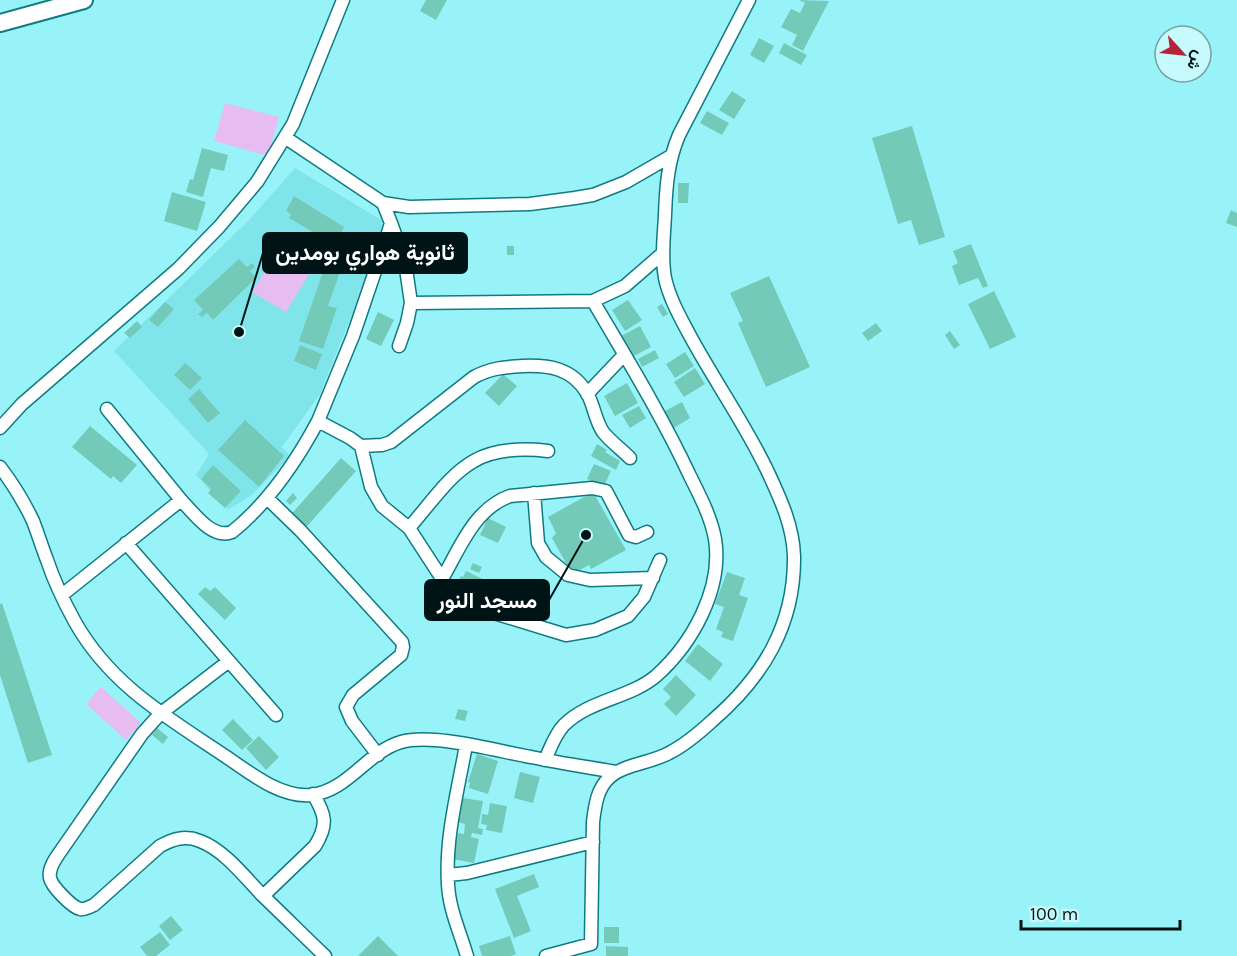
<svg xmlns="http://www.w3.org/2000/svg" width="1237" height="956" viewBox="0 0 1237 956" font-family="Karla,Vazirmatn,sans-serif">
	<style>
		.built { fill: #80e5ea }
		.green { fill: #e7bcf1 }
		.building { fill: #74cab9 }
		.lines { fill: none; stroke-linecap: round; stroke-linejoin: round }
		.minor-casing { stroke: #0f7b80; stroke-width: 15 }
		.major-casing { stroke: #0f7b80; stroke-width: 20 }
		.minor { stroke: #fff; stroke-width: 12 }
		.major { stroke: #fff; stroke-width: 16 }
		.leader { fill: none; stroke: #001415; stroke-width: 2 }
		.callout-dot { fill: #001415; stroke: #c6fafc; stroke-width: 2 }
		.callout { fill: #001415; stroke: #001415; stroke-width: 2 }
		.callout-label { font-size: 22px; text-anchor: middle; font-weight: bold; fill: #fff }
	</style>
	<rect width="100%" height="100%" fill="#98f3f8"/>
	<path class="built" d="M295,168L383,221L355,314H352L320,394L282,447L290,456L252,495L228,510L196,475L209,454L114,351L249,220Z"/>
	<path class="green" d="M225,103L279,117L268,156L214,141Z
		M289,231L323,251L286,312L252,292Z
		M101,687L141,723L126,740L86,704Z"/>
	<path class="building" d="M426,0H447L436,20L420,11Z
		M799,0L829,1L803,51L792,45L797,35L781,27L791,9L800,13L805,3Z
		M759,38L774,46L764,63L750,55Z
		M784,43L807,55L801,65L779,53Z
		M732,91L746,100L734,119L719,110Z
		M707,111L729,123L722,135L700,123Z
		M912,126L945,237L919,245L911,220L898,224L872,138Z
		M202,148L228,155L224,171L211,168L203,197L186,192L190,179L193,180Z
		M678,183H689L688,203H678Z
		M172,192L206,202L197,231L164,221Z
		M294,196L344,227L337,241L330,238L328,241L289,218L291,214L286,211Z
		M1231,210L1237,213V227L1226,223Z
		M333,243L354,250L346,274L340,272L328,306L337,308L323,349L299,341Z
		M971,244L988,286L983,288L978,278L959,285L952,266L958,263L953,251Z
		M507,246H514V255H507Z
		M239,259L247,267L252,263L255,267L250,271L256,278L213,320L207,313L202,317L198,314L203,310L194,300Z
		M769,276L810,367L766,387L738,323L743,321L730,293Z
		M994,291L1016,337L990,349L968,304Z
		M628,300L642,320L625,331L612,310Z
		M165,302L174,309L158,327L149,320Z
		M662,304L668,314L663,317L657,307Z
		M378,312L394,320L381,346L366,339Z
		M137,321L142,327L130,338L124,333Z
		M876,323L882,331L868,341L862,333Z
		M640,326L651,347L632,357L621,336Z
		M950,331L960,345L954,349L945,335Z
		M300,345L322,354L316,370L294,361Z
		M655,350L659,358L642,367L638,359Z
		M685,352L694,366L675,378L666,364Z
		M185,363L202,378L190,390L174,375Z
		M695,368L705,384L684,397L674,382Z
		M503,374L517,386L499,406L485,393Z
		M627,383L638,403L615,416L604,396Z
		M199,389L220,413L208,423L188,399Z
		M682,402L690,418L672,429L663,412Z
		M639,406L646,418L630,428L622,415Z
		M245,420L284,456L259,487L218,450Z
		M90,426L137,465L121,483L113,476L111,479L72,447Z
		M597,444L607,450L605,452L620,461L616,470L591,456Z
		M341,458L356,471L302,532L287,519Z
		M594,464L611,471L604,486L587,479Z
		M213,465L241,491L225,508L208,493L211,489L201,479Z
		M593,492L626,550L591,569L589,565L572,574L552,538L556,533L548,517Z
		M293,493L297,498L290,505L286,501Z
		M488,518L506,527L498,543L480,535Z
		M473,563L482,567L479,573L470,569Z
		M466,571L491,583L481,604L470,599L473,594L468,591L465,597L453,592L461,576L463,577Z
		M727,572L745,578L739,595L748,598L733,641L721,637L723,632L716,629L724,607L715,604Z
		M205,587L210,591L215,587L236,608L225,620L198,594Z
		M2,603L52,755L28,763L0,675V604Z
		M698,644L723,664L710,681L685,661Z
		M676,675L696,695L676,716L664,704L671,697L663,689Z
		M458,709L468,711L465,721L455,719Z
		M233,719L253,740L242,750L222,730Z
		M157,728L168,737L163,744L152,735Z
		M259,736L279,757L266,770L246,748Z
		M477,754L498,761L488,794L469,788L470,783L468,782Z
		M520,772L540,777L533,803L514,798Z
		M463,798L483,801L478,828L483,829L482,835L472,833L471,837L479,839L474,863L453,859L458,833L464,834L465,824L458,822Z
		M490,803L507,806L502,833L486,830L487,825L481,824L482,814L488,815Z
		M534,874L539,887L517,896L531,931L514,938L495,889Z
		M171,916L183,930L170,940L159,926Z
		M604,927H619V943H604Z
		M160,932L170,945L156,956H147L140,947Z
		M378,936L398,956H358Z
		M510,936L516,954L511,956H482L479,946Z
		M606,946L628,947V956H606Z"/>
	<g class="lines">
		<defs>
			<path id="minor" d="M286,138L383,203L409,207L530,204L575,198L593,195L626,182L671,156
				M383,203L391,223L386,239L353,336L318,421L350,438L361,446L371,487L382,506L409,528L450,591L465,602L481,609L566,635L595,630L628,616L644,597L660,560
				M391,223L405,262L411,303L593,301L625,286L663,253
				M399,346L407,323L411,303
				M587,394L624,355
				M107,409L181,500
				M0,428L22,404L178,269L219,227L257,182L293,124L343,0
				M361,446L382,445L391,442L474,377C491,368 505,367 523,366C549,365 572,368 587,393C594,405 595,420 603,432C610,441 621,449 630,458
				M0,467C13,484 24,502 33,521C38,534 42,547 47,560C54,581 64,602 75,622C110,684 165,716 222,754C248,771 279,798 311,795C348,791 367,752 401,742C433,733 497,751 531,757C559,763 587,767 616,772
				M534,493L538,543L546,557L568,575L590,580L653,578
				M267,498L300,530L402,642L403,647L401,655L353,695L346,707L352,721L378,755
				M409,528C455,474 469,442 548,451
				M126,543L276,715
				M442,579C460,548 474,509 510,496L592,488L606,491L629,535L636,537L647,532
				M62,595L181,500C193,512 212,540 232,532C268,503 296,462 318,421
				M229,661L160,714L142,734L60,852C55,859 48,869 50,878C52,887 72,907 80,909C85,910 89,907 94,905L160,846C173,839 185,835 200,841C224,850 244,876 262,895C283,915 304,936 325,956
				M466,745C458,790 445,838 448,884C449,909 460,932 467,956
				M545,760C550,749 555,734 564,725C589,700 630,698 656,676C692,644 723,589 715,539C711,517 700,496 690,476C662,416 627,359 593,301
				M448,875L467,873L593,842
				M263,896L315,846C328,825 326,815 313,794
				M546,956L591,944L593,822C595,806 597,788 610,777C625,764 651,763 669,753C685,745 699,733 712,721C763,677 795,625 794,556C793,525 780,498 767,470C744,422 713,379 688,332C679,315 669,297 665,278C661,257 664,236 665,215C666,186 668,161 679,135L749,0"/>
			<path id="major" d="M0,23L84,0"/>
		</defs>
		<use href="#minor" class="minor-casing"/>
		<use href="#major" class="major-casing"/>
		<use href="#minor" class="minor"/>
		<use href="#major" class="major"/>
	</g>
	<path class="leader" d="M239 332L263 253M586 535L549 600"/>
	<g class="callout-dot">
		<circle cx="239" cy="332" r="6"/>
		<circle cx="586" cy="535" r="6"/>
	</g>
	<g class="callout">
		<rect x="263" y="233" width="204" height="40" rx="6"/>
		<rect x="425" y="580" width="124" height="40" rx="6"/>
	</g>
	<g class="callout-label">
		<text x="365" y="260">ثانوية هواري بومدين</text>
		<text x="487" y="608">مسجد النور</text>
	</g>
	<g transform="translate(1183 54) rotate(117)"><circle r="28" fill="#c6fafc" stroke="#779ea0" stroke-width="1.5"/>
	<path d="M0-4.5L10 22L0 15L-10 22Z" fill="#b62438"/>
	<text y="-9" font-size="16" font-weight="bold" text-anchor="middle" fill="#001415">ش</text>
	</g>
	<path d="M1021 920v9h159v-9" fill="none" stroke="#001415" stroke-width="3"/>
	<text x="1030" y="920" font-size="18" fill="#001415" stroke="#c6fafc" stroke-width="4.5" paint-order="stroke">100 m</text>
</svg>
